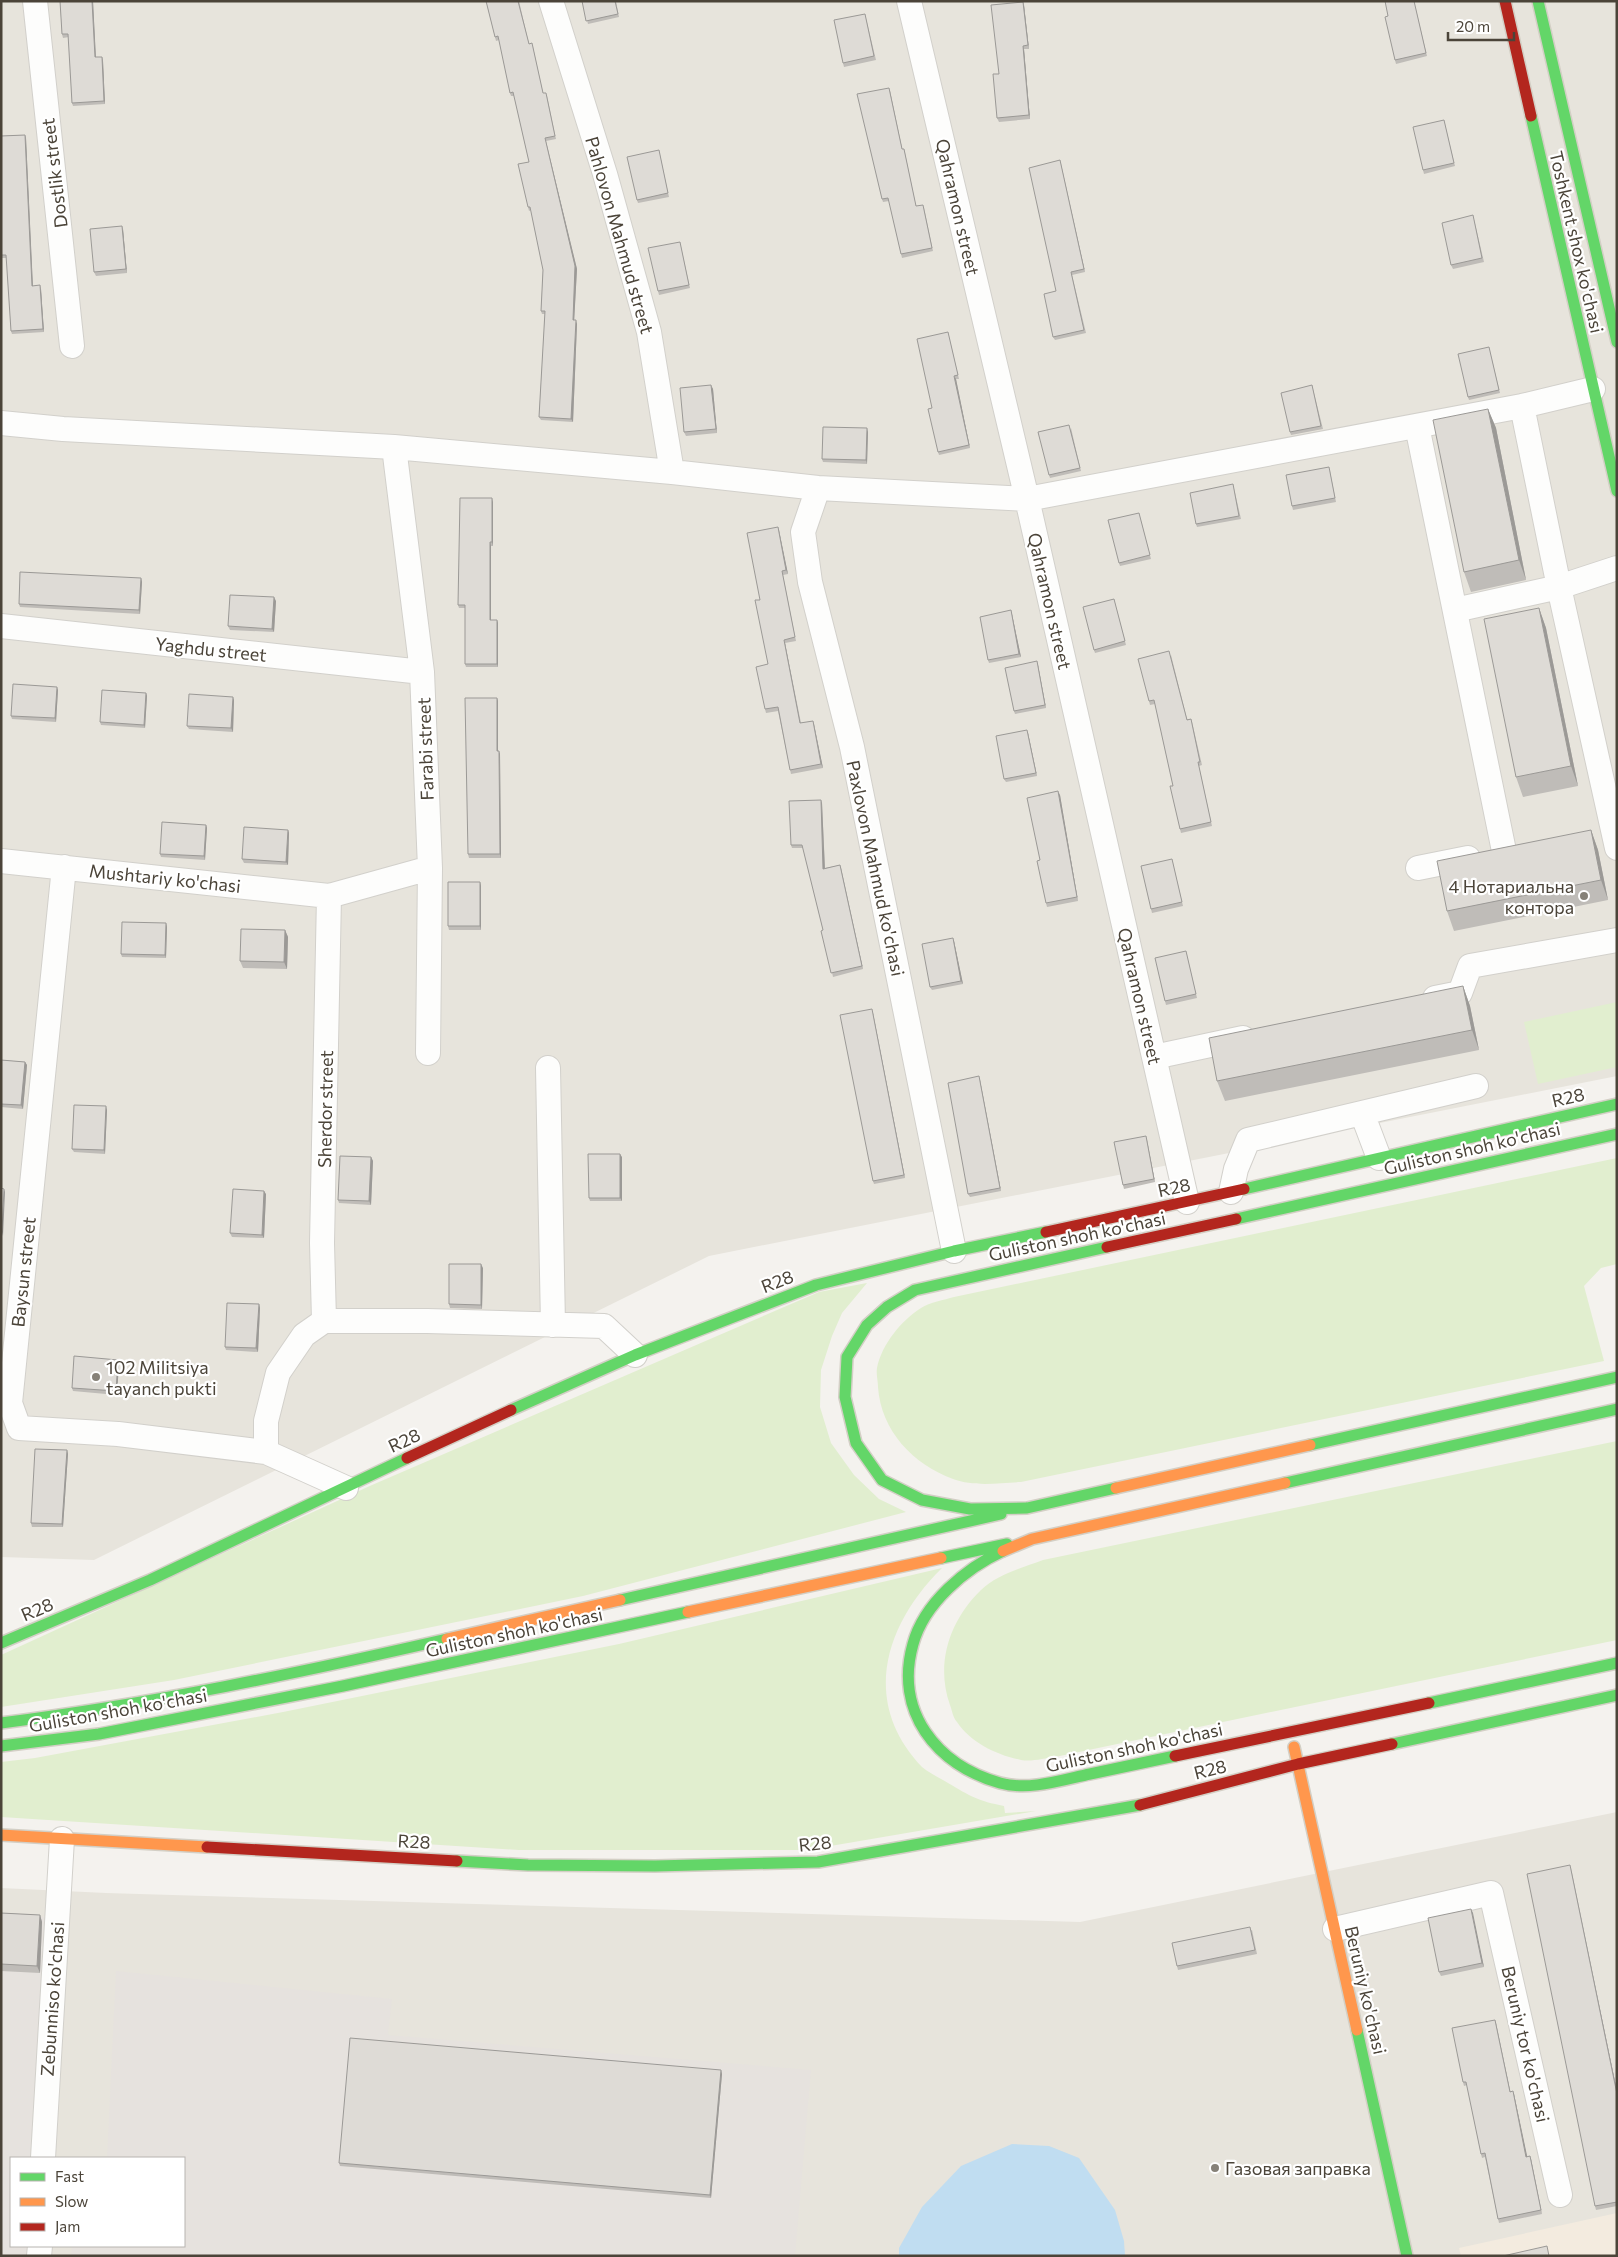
<svg xmlns="http://www.w3.org/2000/svg" width="1618" height="2257" viewBox="0 0 1618 2257" font-family="Commissioner,sans-serif">
	<style>
		.residential { fill: #e7e4dc; fill-rule: evenodd }
		.commercial { fill: #f3ebdf }
		.industrial { fill: #e6e2de }
		.green { fill: #e1eecf }
		.water { fill: #c0ddf1 }
		.lines { fill: none; stroke-linecap: round; stroke-linejoin: round }
		.street-casing { stroke: #d2d0cb; stroke-width: 26 }
		.fast-casing { stroke: #d3cfc5; stroke-width: 14 }
		.slow-casing { stroke: #d3cfc5; stroke-width: 14 }
		.jam-casing { stroke: #d3cfc5; stroke-width: 14 }
		.street { stroke: #fdfdfc; stroke-width: 24 }
		.fast { stroke: #63d668; stroke-width: 11 }
		.slow { stroke: #ff974d; stroke-width: 11 }
		.jam { stroke: #b3261e; stroke-width: 11 }
		.wall { fill: #bfbcb8 }
		.shaded-wall { fill: #9b9996 }
		.building { fill: #dedbd6; stroke: #9b9996 }
		.poi-dot { fill: #868178; stroke: #fff; stroke-width: 2 }
		.labels { text-anchor: middle; dominant-baseline: central; stroke-width: 4.5; stroke-linejoin: round; paint-order: stroke }
		.street-label { font-size: 18px; fill: #4b4439; stroke: #fff }
		.poi-label { font-size: 18px; fill: #4b4439; stroke: #fff; text-anchor: start }
	</style>
	<rect width="100%" height="100%" fill="#f4f2ee"/>
	<path class="residential" d="M1,1H1617V1076L709,1256L94,1560L1,1557Z
		M1617,1812V2256H1V1888L106,1893L1080,1922ZM11,2158H184V2246H11Z"/>
	<path class="commercial" d="M1617,2213V2256H1461L1459,2248Z"/>
	<path class="industrial" d="M1,1915L49,1917L36,2158H11V2246H31V2256H1Z
		M116,1971L392,1999L388,2035L811,2070L795,2256H71L72,2246H184V2158H107Z"/>
	<path class="green" d="M1617,1002V1067L1538,1084L1524,1022Z
		M1617,1158V1264L1601,1268L1584,1286L1604,1361L1021,1482C999,1483 974,1487 953,1479C913,1464 881,1431 878,1387C878,1381 876,1374 877,1368C882,1344 901,1321 921,1308C930,1302 944,1300 954,1297Z
		M867,1283L842,1313L832,1336L821,1370L820,1407L831,1443L854,1475L879,1499L906,1512L583,1596L174,1680L1,1707V1655L372,1485L819,1292Z
		M1617,1441V1640L1055,1757C1045,1758 1032,1762 1021,1760C997,1755 971,1743 957,1722C953,1718 952,1710 950,1705C935,1663 950,1620 981,1590C998,1574 1022,1568 1043,1560Z
		M942,1568C885,1624 860,1702 922,1767C929,1773 940,1778 948,1783C970,1796 978,1801 1004,1806L1005,1813L1036,1811L807,1850H519L1,1817V1762L35,1758L283,1712L619,1644Z"/>
	<path class="water" d="M1012,2144L1049,2146L1079,2158L1115,2210L1124,2241L1125,2256H899V2248L922,2207L961,2166Z"/>
	<g class="lines">
		<defs>
			<path id="street" d="M35,1L72,346
				M551,1L605,174L649,332L672,472
				M909,1L1027,499L1187,1202
				M1522,406L1559,587L1617,848
				M1,423L63,429L394,447L672,472L818,488L1027,499L1522,406L1593,389
				M1417,426L1504,851
				M394,447L422,672L430,868L428,1053
				M818,488L803,532L810,582L852,747L954,1251
				M1455,610L1559,587L1617,568
				M1,626L422,672
				M1,861L329,896L430,868
				M64,867L10,1403L19,1428L118,1434L266,1452L346,1488
				M1418,868L1468,858
				M1435,998L1460,993L1470,966L1617,940
				M1154,1057L1243,1038
				M548,1068L553,1325
				M1362,1113L1379,1158
				M1231,1192L1236,1169L1248,1140L1476,1086
				M324,1321L322,1243L329,896
				M266,1452V1421L278,1373L304,1335L324,1321H427L604,1326L635,1355
				M1335,1929L1491,1893L1560,2195
				M43,2158L62,1839
				M39,2256L40,2246"/>
			<path id="fast" d="M1538,1L1617,342
				M1531,116L1617,491
				M1244,1189L1617,1104
				M1236,1219L1617,1134
				M1107,1247L915,1290L887,1307L867,1325L847,1357L845,1397L856,1443L882,1480L922,1500L970,1509L1027,1508L1116,1488
				M511,1410L635,1355L816,1285L954,1251L1046,1232
				M1310,1445L1617,1377
				M1285,1483L1617,1409
				M1003,1551C966,1568 924,1603 913,1644C894,1711 936,1765 1000,1783C1029,1791 1062,1780 1090,1774C1118,1768 1147,1762 1175,1756
				M941,1558L1007,1544
				M620,1600L1001,1514
				M1,1643L150,1580L407,1458
				M1429,1703L1617,1663
				M1,1723C151,1704 299,1673 447,1639
				M1392,1744L1617,1695
				M1,1746L99,1734L343,1686L688,1612
				M457,1861L528,1865L655,1866L818,1862L1140,1805
				M1357,2030L1407,2256"/>
			<path id="slow" d="M1116,1488L1310,1445
				M1003,1551L1032,1539L1285,1483
				M688,1612L941,1558
				M447,1639L620,1600
				M1294,1747L1357,2030
				M1,1835L207,1847"/>
			<path id="jam" d="M1505,1L1531,116
				M1046,1232L1244,1189
				M1107,1247L1236,1219
				M407,1458L511,1410
				M1175,1756L1429,1703
				M1140,1805L1298,1764L1392,1744
				M207,1847L457,1861"/>
		</defs>
		<use href="#street" class="street-casing"/>
		<use href="#fast" class="fast-casing"/>
		<use href="#slow" class="slow-casing"/>
		<use href="#jam" class="jam-casing"/>
		<use href="#street" class="street"/>
		<use href="#fast" class="fast"/>
		<use href="#slow" class="slow"/>
		<use href="#jam" class="jam"/>
	</g>
	<path class="wall" d="M60,1H93L96,57H102L103,61L105,104L73,106L72,103L69,37L63,38L62,34Z
		M486,1H519L529,44L533,47L543,93L547,96L556,139L546,141L577,269L574,320L577,324L573,422L541,420L539,417L545,314H542L541,311L543,270L531,210L529,211L528,207L529,162L514,96H511L510,93L499,40L496,41Z
		M582,1H616L619,17L588,24Z
		M1385,1H1414L1427,56L1396,64L1395,60L1388,16Z
		M1023,2L1024,5L1029,49H1024L1030,119L999,122L997,118L999,74Z
		M865,14L876,60L844,67L843,63Z
		M889,88L902,149H904L905,153L916,206L924,208L933,251L902,258L889,201L883,202L882,199Z
		M1444,120L1455,166L1424,174L1423,170Z
		M25,135L26,138L33,286L41,289L44,332L12,334L11,331L7,258H1V136Z
		M659,150L669,197L638,203L637,200Z
		M1060,160L1085,272L1072,275L1086,333L1055,340L1053,337L1056,291Z
		M1473,215L1484,262L1453,269L1451,265Z
		M123,229L127,273L96,276L94,272Z
		M680,242L690,288L659,295L658,291Z
		M948,332L959,379H956L970,448L939,455L938,452L932,408Z
		M1489,347L1500,393L1469,400L1468,397Z
		M1312,385L1323,429L1291,435L1290,432Z
		M711,386L713,389L717,433L686,436L684,432Z
		M1488,409L1496,428L1526,580L1471,592L1464,572Z
		M1071,428L1081,471L1050,478L1049,475Z
		M868,432L867,464L823,462L822,459Z
		M1330,471L1336,502L1293,510L1292,506Z
		M1233,484L1241,519L1197,527L1196,524Z
		M493,502V546H491V620H497L498,623V667H466L465,664V608H459L458,605Z
		M1139,513L1151,559L1120,566L1119,563Z
		M778,527L788,574L783,575L796,641L785,643L801,723L813,721L823,768L791,774L778,711L766,713L765,709L768,664L760,600Z
		M141,578L142,582L140,614L20,607L19,604Z
		M1114,599L1126,645L1095,653L1094,650Z
		M276,601L274,632L230,630L228,626Z
		M1539,608L1546,628L1578,786L1523,797L1516,777Z
		M1011,610L1021,657L989,663L988,660Z
		M1171,655L1187,719H1191L1192,722L1202,765L1199,766L1212,826L1181,833L1180,829L1173,786L1155,704L1150,705L1149,701Z
		M1038,665L1046,708L1015,714L1014,711Z
		M58,690L56,722L12,719L11,716Z
		M146,693L147,696L145,728L101,725L100,722Z
		M497,698L498,701V751L500,754L501,858H469L468,854Z
		M234,700L233,732L189,729L187,726Z
		M1028,733L1037,776L1006,782L1004,779Z
		M1060,795L1078,901L1047,907L1046,903Z
		M822,803L825,868L840,865L863,969L833,977L823,930L803,848H792L791,845Z
		M206,825L207,828L205,860L161,857L160,854Z
		M288,830L289,833L288,865L244,863L242,859Z
		M1591,830L1598,850L1608,900L1454,931L1447,911Z
		M1172,859L1183,906L1152,913L1151,909Z
		M480,882L481,886V930H449L448,926Z
		M166,923L167,927L166,958L122,957L121,954Z
		M285,930L288,937L287,969L243,968L240,961Z
		M954,941L963,984L932,990L930,987Z
		M1186,951L1197,998L1166,1005L1165,1001Z
		M1463,986L1470,1006L1479,1050L1225,1101L1217,1081Z
		M873,1013L905,1178L874,1184L873,1181Z
		M1,1060L25,1062L27,1065L23,1109L1,1107Z
		M980,1080L1001,1191L970,1197L968,1194Z
		M107,1110L105,1154L74,1152L72,1149Z
		M1146,1136L1155,1182L1124,1189L1123,1185Z
		M371,1157L373,1161L371,1205L339,1203L338,1200Z
		M622,1157V1201H590L589,1198Z
		M266,1194L264,1238L232,1237L230,1233Z
		M483,1268L482,1309L450,1308L449,1304Z
		M259,1304L260,1308L258,1352L226,1350L225,1347Z
		M118,1360L119,1363L117,1395L73,1391L72,1388Z
		M67,1450L68,1454L63,1527H32L31,1523Z
		M1571,1868L1617,2091V2206L1596,2210L1595,2206Z
		M1471,1909L1484,1967L1441,1976L1439,1972Z
		M1,1913L40,1915L42,1922L40,1973L1,1971Z
		M1252,1930L1257,1954L1178,1970L1177,1966Z
		M1495,2020L1510,2091L1514,2094L1527,2157L1530,2156L1531,2159L1542,2214L1499,2223L1485,2157L1482,2158L1481,2154L1467,2085L1464,2086L1463,2082Z
		M721,2070L722,2074L711,2198L340,2166L339,2163Z"/>
	<path class="shaded-wall" d="M92,1H93L96,61L95,57Z
		M1023,2L1024,5L1029,49L1028,45Z
		M1023,46L1024,49L1030,119L1029,115Z
		M102,57L103,61L105,104L104,101Z
		M889,88L890,91L903,153L902,149Z
		M25,135L26,138L33,289L32,286Z
		M545,138L577,269L574,324L573,320Z
		M1060,160L1061,164L1085,272L1084,269Z
		M122,226L123,229L127,273L126,269Z
		M40,285L41,289L44,332L43,329Z
		M576,320L577,324L573,422L571,419Z
		M954,376L956,379L970,448L969,445Z
		M711,385L713,389L717,433L716,429Z
		M1488,409L1496,428L1526,580L1519,560Z
		M867,428L868,432L867,464L866,460Z
		M492,498L493,502V546L492,542Z
		M778,527L779,530L788,574L786,570Z
		M490,542L491,546V623L490,620Z
		M141,578L142,582L140,614L139,610Z
		M274,597L276,601L274,632L272,629Z
		M1539,608L1546,628L1578,786L1571,766Z
		M1011,610L1012,614L1021,657L1019,654Z
		M497,620L498,623V667L497,664Z
		M784,640L785,643L801,727L800,723Z
		M1037,661L1038,665L1046,708L1045,705Z
		M57,687L58,690L56,722L55,718Z
		M146,693L147,696L145,728L144,725Z
		M233,697L234,700L233,732L231,728Z
		M497,698L498,701V754L497,751Z
		M813,721L814,724L823,768L821,764Z
		M1027,730L1028,733L1037,776L1036,773Z
		M499,751L500,754L501,858L500,854Z
		M1058,791L1060,795L1078,901L1077,897Z
		M821,800L822,803L825,872L823,869Z
		M206,825L207,828L205,860L204,856Z
		M288,830L289,833L288,865L286,862Z
		M1591,830L1598,850L1608,900L1601,880Z
		M840,865L841,868L863,969L862,966Z
		M480,882L481,886V930L480,926Z
		M166,923L167,927L166,958L165,955Z
		M285,930L288,937L287,969L284,962Z
		M953,938L954,941L963,984L961,981Z
		M1463,986L1470,1006L1479,1050L1472,1030Z
		M872,1009L873,1013L905,1178L904,1175Z
		M25,1062L27,1065L23,1109L21,1105Z
		M979,1076L980,1080L1001,1191L1000,1188Z
		M106,1106L107,1110L105,1154L104,1150Z
		M1146,1136L1147,1140L1155,1182L1154,1179Z
		M620,1154L622,1157V1201L620,1198Z
		M371,1157L373,1161L371,1205L369,1201Z
		M4,1189L5,1192L3,1236L2,1232Z
		M264,1191L266,1194L264,1238L262,1235Z
		M481,1264L483,1268L482,1309L481,1305Z
		M259,1304L260,1308L258,1352L256,1348Z
		M118,1360L119,1363L117,1395L116,1391Z
		M67,1450L68,1454L63,1527L62,1524Z
		M1570,1865L1617,2091V2094Z
		M1471,1909L1473,1913L1484,1967L1482,1963Z
		M40,1915L42,1922L40,1973L37,1966Z
		M1495,2020L1496,2023L1511,2095L1510,2092Z
		M721,2070L722,2074L711,2198L710,2195Z
		M1513,2091L1514,2094L1528,2160L1526,2157Z
		M1530,2156L1531,2159L1542,2214L1541,2210Z"/>
	<path class="building" d="M60,1H92L95,57H102L104,101L72,103L68,34H62Z
		M486,1H518L529,44L532,43L543,93H546L555,136L545,138L575,266L573,320H576L571,419L539,417L545,311H541L543,270L530,207H528L518,164L529,162L513,92L510,93L498,36L495,37Z
		M582,1H615L618,14L586,21Z
		M1385,1H1414L1426,53L1395,60L1385,17L1388,16Z
		M1023,2L1028,45L1023,46L1029,115L997,118L993,74H999L991,5Z
		M865,14L874,56L843,63L834,20Z
		M889,88L902,149H904L916,206L923,205L932,248L901,254L888,198L882,199L857,94Z
		M1444,120L1454,163L1423,170L1413,127Z
		M25,135L32,286L40,285L43,329L11,331L6,255H1V136Z
		M659,150L668,193L637,200L627,157Z
		M1060,160L1084,269L1071,272L1084,330L1053,337L1044,294L1056,291L1029,168Z
		M1473,215L1482,258L1451,265L1442,223Z
		M122,226L126,269L94,272L90,229Z
		M680,242L689,285L658,291L648,248Z
		M948,332L958,375L954,376L969,445L938,452L928,409L932,408L917,339Z
		M1489,347L1499,390L1468,397L1458,354Z
		M711,385L716,429L684,432L680,388Z
		M1312,385L1321,426L1290,432L1281,393Z
		M1488,409L1519,560L1464,572L1433,420Z
		M1069,425L1080,468L1049,475L1038,432Z
		M823,427L867,428L866,460L822,459Z
		M1329,467L1335,498L1292,506L1286,475Z
		M1233,484L1239,516L1196,524L1190,493Z
		M460,498H492V542H490V620H497V664H465V605H458Z
		M1139,513L1150,555L1119,563L1108,520Z
		M778,527L786,570L782,571L795,637L784,640L800,723L813,721L821,764L790,770L778,707L765,709L756,667L768,664L755,600H760L747,533Z
		M20,572L141,578L139,610L19,604Z
		M230,595L274,597L272,629L228,626Z
		M1114,599L1125,641L1094,650L1083,607Z
		M1539,608L1571,766L1516,777L1484,619Z
		M1011,610L1019,654L988,660L980,617Z
		M1169,651L1187,720L1191,719L1200,762H1198L1211,822L1180,829L1170,786H1173L1154,700L1149,701L1138,659Z
		M1037,661L1045,705L1014,711L1005,668Z
		M13,684L57,687L55,718L11,716Z
		M102,690L146,693L144,725L100,722Z
		M189,694L233,697L231,728L187,726Z
		M465,698H497V751H499L500,854H468Z
		M1027,730L1036,773L1004,779L996,736Z
		M1058,791L1077,897L1046,903L1037,861L1040,860L1027,798Z
		M821,800L823,869L840,865L862,966L831,973L821,931L823,930L802,845H791L789,801Z
		M162,822L206,825L204,856L160,854Z
		M244,827L288,830L286,862L242,859Z
		M1591,830L1601,880L1447,911L1437,861Z
		M1172,859L1182,902L1151,909L1141,866Z
		M448,882H480V926H448Z
		M122,922L166,923L165,955L121,954Z
		M241,929L285,930L284,962L240,961Z
		M953,938L961,981L930,987L922,944Z
		M1186,951L1196,994L1165,1001L1155,958Z
		M1463,986L1472,1030L1217,1081L1209,1038Z
		M872,1009L904,1175L873,1181L840,1015Z
		M1,1060L25,1062L21,1105L1,1104Z
		M979,1076L1000,1188L968,1194L948,1083Z
		M74,1105L106,1106L104,1150L72,1149Z
		M1146,1136L1154,1179L1123,1185L1114,1142Z
		M588,1154H620V1198H589Z
		M340,1156L371,1157L369,1201L338,1200Z
		M1,1188L4,1189L2,1232H1Z
		M233,1189L264,1191L262,1235L230,1233Z
		M449,1264H481V1305L449,1304Z
		M227,1303L259,1304L256,1348L225,1347Z
		M74,1356L118,1360L116,1391L72,1388Z
		M35,1449L67,1450L62,1524L31,1523Z
		M1570,1865L1617,2094V2202L1595,2206L1527,1874Z
		M1471,1909L1482,1963L1439,1972L1428,1918Z
		M1,1913L40,1915L37,1966L1,1964Z
		M1250,1927L1255,1950L1177,1966L1172,1943Z
		M1495,2020L1510,2092L1513,2091L1526,2157L1530,2156L1541,2210L1498,2219L1485,2153L1481,2154L1466,2082H1463L1452,2028Z
		M350,2038L721,2070L710,2195L339,2163Z
		M1547,2246L1549,2256H1503Z"/>
	<g class="poi-dot">
		<circle cx="1584" cy="896" r="5"/>
		<circle cx="96" cy="1377" r="5"/>
		<circle cx="1215" cy="2168" r="5"/>
	</g>
	<g class="labels">
		<g class="street-label">
			<text transform="translate(54 173) rotate(-97)">Dostlik street</text>
			<text transform="translate(958 207) rotate(77)">Qahramon street</text>
			<text transform="translate(620 235) rotate(74)">Pahlovon Mahmud street</text>
			<text transform="translate(1577 242) rotate(77)">Toshkent shox ko'chasi</text>
			<text transform="translate(1050 601) rotate(77)">Qahramon street</text>
			<text transform="translate(211 649) rotate(6)">Yaghdu street</text>
			<text transform="translate(425 749) rotate(-92)">Farabi street</text>
			<text transform="translate(876 868) rotate(78)">Paxlovon Mahmud ko'chasi</text>
			<text transform="translate(165 878) rotate(6)">Mushtariy ko'chasi</text>
			<text transform="translate(1140 996) rotate(77)">Qahramon street</text>
			<text transform="translate(1568 1097) rotate(-13)">R28</text>
			<text transform="translate(325 1109) rotate(-89)">Sherdor street</text>
			<text transform="translate(1472 1148) rotate(-13)">Guliston shoh ko'chasi</text>
			<text transform="translate(1174 1187) rotate(-12)">R28</text>
			<text transform="translate(1077 1236) rotate(-12)">Guliston shoh ko'chasi</text>
			<text transform="translate(23 1272) rotate(-84)">Baysun street</text>
			<text transform="translate(777 1281) rotate(-21)">R28</text>
			<text transform="translate(404 1440) rotate(-25)">R28</text>
			<text transform="translate(37 1609) rotate(-23)">R28</text>
			<text transform="translate(514 1632) rotate(-12)">Guliston shoh ko'chasi</text>
			<text transform="translate(118 1710) rotate(-10)">Guliston shoh ko'chasi</text>
			<text transform="translate(1134 1747) rotate(-12)">Guliston shoh ko'chasi</text>
			<text transform="translate(1210 1769) rotate(-14)">R28</text>
			<text transform="translate(414 1841) rotate(3)">R28</text>
			<text transform="translate(815 1843) rotate(-6)">R28</text>
			<text transform="translate(1366 1990) rotate(77)">Beruniy ko'chasi</text>
			<text transform="translate(52 1999) rotate(-86)">Zebunniso ko'chasi</text>
			<text transform="translate(1526 2044) rotate(77)">Beruniy tor ko'chasi</text>
		</g>
		<g class="poi-label">
			<text x="1574" y="886" text-anchor="end">4 Нотариальна<tspan x="1574" dy="21">контора</tspan></text>
			<text x="106" y="1367">102 Militsiya<tspan x="106" dy="21">tayanch pukti</tspan></text>
			<text x="1225" y="2168">Газовая заправка</text>
		</g>
	</g>
	<rect width="1618" height="2257" fill="none" stroke="#4b4439" stroke-width="5"/>
	<rect x="10" y="2157" width="175" height="90" fill="#ffffff" stroke="#b7b4b0"/>
	<rect x="20" y="2173" width="25" height="8" fill="#63d668" stroke="#b7b4b0"/>
	<text x="55" y="2182" font-size="15" fill="#4b4439">Fast</text>
	<rect x="20" y="2198" width="25" height="8" fill="#ff974d" stroke="#b7b4b0"/>
	<text x="55" y="2207" font-size="15" fill="#4b4439">Slow</text>
	<rect x="20" y="2223" width="25" height="8" fill="#b3261e" stroke="#b7b4b0"/>
	<text x="55" y="2232" font-size="15" fill="#4b4439">Jam</text>
	<path d="M1448 32v8h66v-8" fill="none" stroke="#4b4439" stroke-width="2.5"/>
	<text x="1456" y="32" font-size="15" fill="#4b4439" stroke="#ffffff" stroke-width="4" paint-order="stroke">20 m</text>
</svg>
